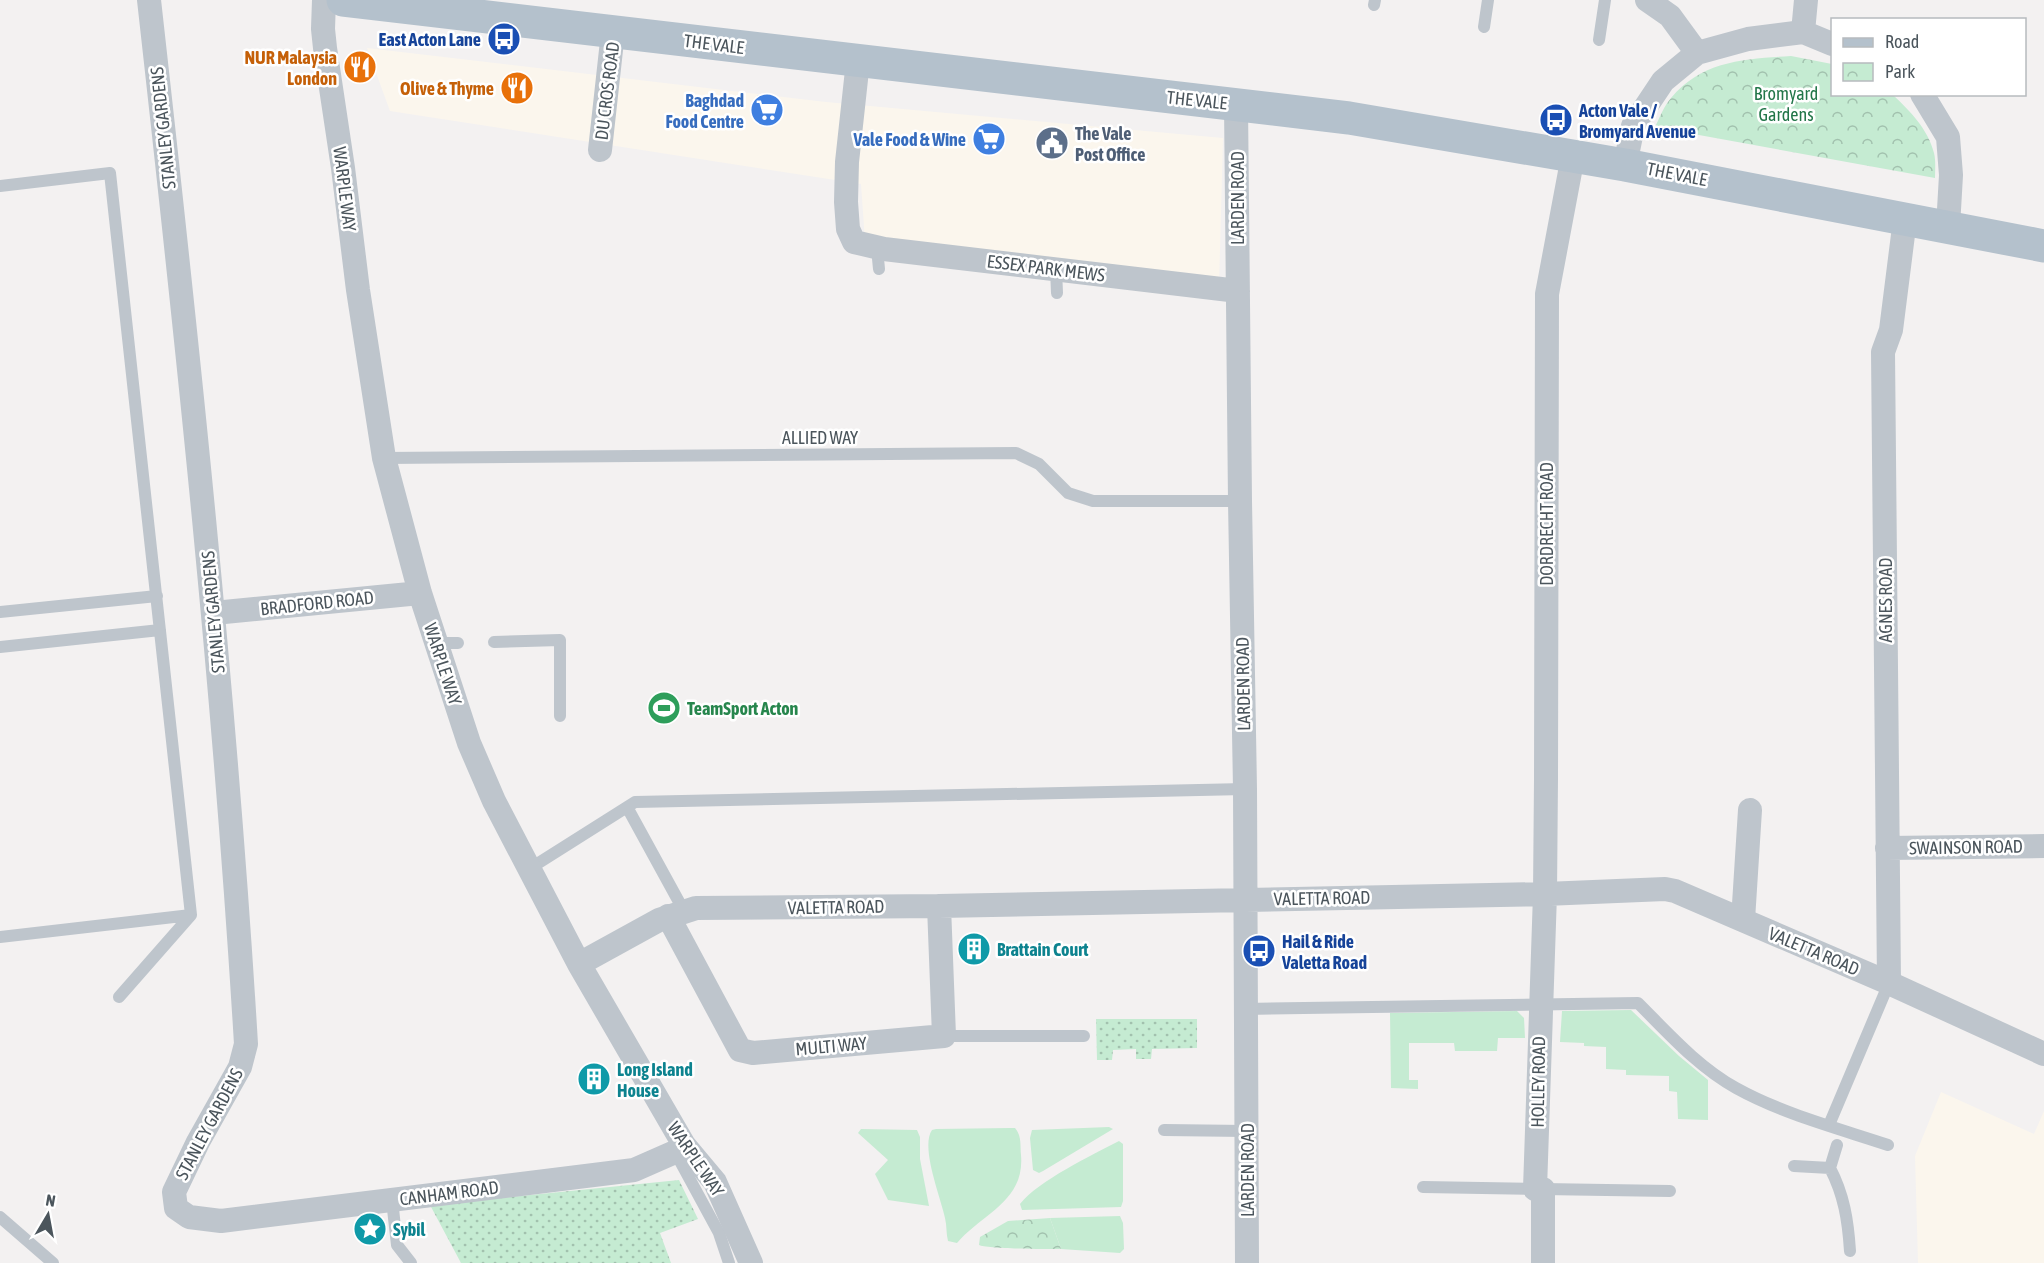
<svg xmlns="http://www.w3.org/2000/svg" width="2044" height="1263" viewBox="0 0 2044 1263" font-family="'Asap Condensed',sans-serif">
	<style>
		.commercial { fill: #fbf6ed }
		.grass { fill: #c5ebd2 }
		.park { fill: url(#park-crowns) }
		.garden { fill: url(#garden-dots) }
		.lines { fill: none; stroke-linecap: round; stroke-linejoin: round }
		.lane { stroke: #bec5cc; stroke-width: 12 }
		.street { stroke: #bec5cc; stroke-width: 24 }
		.primary { stroke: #b4c1cc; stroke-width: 33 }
		.labels { text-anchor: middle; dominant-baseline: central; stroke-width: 5; stroke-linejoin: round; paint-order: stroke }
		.transit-label { font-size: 18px; font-weight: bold; fill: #164399; stroke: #fff; text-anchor: start }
		.street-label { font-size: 18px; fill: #4b555c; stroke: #fff }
		.food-label { font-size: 18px; font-weight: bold; fill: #c56008; stroke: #fff; text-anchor: end }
		.park-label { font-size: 18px; fill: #227649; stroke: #fff }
		.shop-label { font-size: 18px; font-weight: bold; fill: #366cbe; stroke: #fff; text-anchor: end }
		.service-label { font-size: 18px; font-weight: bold; fill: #4e5e75; stroke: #fff; text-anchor: start }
		.leisure-label { font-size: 18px; font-weight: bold; fill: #27864d; stroke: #fff; text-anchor: start }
		.culture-label { font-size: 18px; font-weight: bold; fill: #0d838f; stroke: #fff; text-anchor: start }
	</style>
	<defs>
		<pattern id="park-crowns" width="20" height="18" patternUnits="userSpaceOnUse" patternTransform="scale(1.5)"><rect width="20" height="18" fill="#c5ebd2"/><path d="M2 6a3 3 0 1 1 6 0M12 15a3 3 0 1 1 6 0" fill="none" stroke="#a2c1ae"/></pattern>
		<pattern id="garden-dots" width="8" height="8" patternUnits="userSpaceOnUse" patternTransform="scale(1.5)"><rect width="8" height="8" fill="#c5ebd2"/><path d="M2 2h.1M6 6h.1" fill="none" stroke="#a2c1ae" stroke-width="1.8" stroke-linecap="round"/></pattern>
	</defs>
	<rect width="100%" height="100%" fill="#f3f1f1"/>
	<path class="commercial" d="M367,48L826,102L1223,138L1219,287L865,241L861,184L390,111Z
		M1941,1092L2034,1134L2044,1111V1263H1918L1915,1156Z"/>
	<path class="grass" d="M1631,1010L1679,1056L1708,1080V1120L1678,1119L1677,1092L1669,1091V1076L1626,1075V1070L1606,1069V1047L1584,1046V1043L1560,1042L1562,1011Z
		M1517,1011L1524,1018L1525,1038H1498L1497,1051H1455L1454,1043H1409V1080H1418V1089L1391,1088L1390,1013Z
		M1109,1127L1113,1129L1043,1171L1039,1173L1033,1170L1030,1138L1032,1130Z
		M1010,1128H1015C1022,1136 1020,1146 1021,1155C1025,1201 983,1213 957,1243L948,1241C946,1234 947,1226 945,1218C941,1198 920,1147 932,1130L936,1129Z
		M861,1129L917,1130L920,1137V1159L929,1206L888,1200L875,1174L888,1160L858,1133Z
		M1119,1141L1123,1144V1201L1121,1207L1022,1210L1020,1204C1038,1181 1092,1155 1119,1141Z
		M1120,1216L1123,1223L1124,1249L1120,1253L1061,1249L1050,1218Z"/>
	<path class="park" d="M1791,56L1832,64V94L1893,95C1910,111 1928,129 1934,153C1936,161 1935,170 1935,178L1655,127C1660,117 1664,106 1671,98C1703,60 1745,59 1791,56Z
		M1050,1218L1061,1249C1047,1249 986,1249 979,1245L980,1237L1008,1221Z"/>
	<path class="garden" d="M1096,1019H1197V1048L1152,1049L1151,1059H1136V1049L1113,1050L1112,1060H1097Z
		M679,1180L698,1219L660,1233L671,1263H461L430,1205Z"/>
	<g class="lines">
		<path class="lane" d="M1374,5L1375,0
			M1484,27L1488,0
			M1599,40L1605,0
			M0,186L110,173L191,915L0,937
			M877,248L879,269
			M1056,269L1057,293
			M384,458L1016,453L1039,464L1068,493L1093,501H1240
			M0,612L157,596
			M494,642L560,640V716
			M436,643H458
			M0,647L160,630
			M627,807L684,911
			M529,869L635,802L1245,789
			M119,997L191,915
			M1245,1009L1638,1003C1668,1033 1698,1067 1736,1088C1783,1114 1837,1128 1888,1145
			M944,1036H1084
			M1829,1125L1889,983
			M1164,1130L1246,1131
			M675,1152L719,1233L729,1263
			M1794,1166L1830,1168C1844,1195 1848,1220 1850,1251
			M1830,1168L1837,1145
			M1423,1187L1535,1189
			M1543,1189L1670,1191
			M392,1200L397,1245L411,1263
			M0,1217L53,1263"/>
		<path class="street" d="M149,0C188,348 225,695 246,1044L240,1067L198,1142L174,1192L176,1208L189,1217L221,1221L634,1170L675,1152L684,1145
			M324,0L323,29L325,48L343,168L358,290L384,458L420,593L469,743L494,801L579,964L684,1145L715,1182L751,1263
			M1647,0L1670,16L1697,53
			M1803,32L1806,0
			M858,61L847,162L846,202L848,229L854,242L884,249L1238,291
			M1922,94L1948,137L1951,175L1948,227
			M1236,104L1240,501L1245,789L1247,1263
			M600,150L613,32
			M1625,165L1633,126L1663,81L1697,53L1748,39L1803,32L1832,44
			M214,613L420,593
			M1887,848L2044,846
			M668,916L740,1050L753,1053L944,1036L939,906
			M1743,920L1750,810
			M579,964L659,920L696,908L939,906L1545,894L1665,889L1675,891L1889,983L2044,1054
			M1889,983L1883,352L1891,330L1905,219
			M1543,1263V1189H1535L1545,894L1546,779L1547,294L1573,156"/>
		<path class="primary" d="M343,0L1349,118L1625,165L2044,246"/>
	</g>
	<defs>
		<symbol id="bus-disc" viewBox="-11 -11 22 22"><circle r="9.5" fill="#1a4fb4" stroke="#fff"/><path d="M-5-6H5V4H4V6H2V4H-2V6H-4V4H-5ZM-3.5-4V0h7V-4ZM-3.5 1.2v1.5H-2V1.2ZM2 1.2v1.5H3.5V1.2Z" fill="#fff"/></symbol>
		<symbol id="restaurant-disc" viewBox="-11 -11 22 22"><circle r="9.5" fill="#e8710a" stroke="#fff"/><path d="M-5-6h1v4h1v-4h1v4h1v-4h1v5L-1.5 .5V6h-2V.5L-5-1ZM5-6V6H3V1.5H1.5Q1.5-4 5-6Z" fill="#fff"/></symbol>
		<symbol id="supermarket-disc" viewBox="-11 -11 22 22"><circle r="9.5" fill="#3f7fe0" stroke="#fff"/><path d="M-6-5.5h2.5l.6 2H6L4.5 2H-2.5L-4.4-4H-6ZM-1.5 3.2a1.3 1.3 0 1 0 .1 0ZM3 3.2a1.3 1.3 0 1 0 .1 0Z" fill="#fff"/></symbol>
		<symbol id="civic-disc" viewBox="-11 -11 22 22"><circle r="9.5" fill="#5c6f8a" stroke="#fff"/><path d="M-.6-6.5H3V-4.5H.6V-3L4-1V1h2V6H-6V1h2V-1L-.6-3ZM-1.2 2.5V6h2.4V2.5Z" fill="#fff"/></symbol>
		<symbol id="stadium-disc" viewBox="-11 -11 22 22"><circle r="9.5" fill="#2e9e5b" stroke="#fff"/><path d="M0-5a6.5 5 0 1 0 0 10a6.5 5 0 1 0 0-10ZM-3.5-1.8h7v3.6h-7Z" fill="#fff"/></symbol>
		<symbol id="building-disc" viewBox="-11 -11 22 22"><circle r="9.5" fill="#0f9aa8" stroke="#fff"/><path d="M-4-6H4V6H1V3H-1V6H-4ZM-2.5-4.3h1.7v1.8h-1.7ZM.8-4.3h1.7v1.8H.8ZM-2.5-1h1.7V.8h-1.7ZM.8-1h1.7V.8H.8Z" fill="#fff"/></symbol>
		<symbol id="sight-disc" viewBox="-11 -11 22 22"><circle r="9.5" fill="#0f9aa8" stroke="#fff"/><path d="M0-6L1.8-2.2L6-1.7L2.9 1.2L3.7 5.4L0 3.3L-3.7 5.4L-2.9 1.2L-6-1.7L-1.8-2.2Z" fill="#fff"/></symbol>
	</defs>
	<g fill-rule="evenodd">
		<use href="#bus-disc" x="485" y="20" width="38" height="38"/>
		<use href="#restaurant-disc" x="341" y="48" width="38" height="38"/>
		<use href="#restaurant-disc" x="498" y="69" width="38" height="38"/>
		<use href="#supermarket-disc" x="748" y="91" width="38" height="38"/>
		<use href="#bus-disc" x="1537" y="101" width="38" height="38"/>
		<use href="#supermarket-disc" x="970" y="120" width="38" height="38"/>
		<use href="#civic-disc" x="1033" y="124" width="38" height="38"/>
		<use href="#stadium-disc" x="645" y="689" width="38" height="38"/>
		<use href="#building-disc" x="955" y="930" width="38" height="38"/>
		<use href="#bus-disc" x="1240" y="932" width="38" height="38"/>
		<use href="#building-disc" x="575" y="1060" width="38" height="38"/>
		<use href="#sight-disc" x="351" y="1210" width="38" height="38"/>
	</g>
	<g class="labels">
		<g class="transit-label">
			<text x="481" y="39" text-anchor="end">East Acton Lane</text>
			<text x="1579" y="110">Acton Vale /<tspan x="1579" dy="21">Bromyard Avenue</tspan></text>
			<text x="1282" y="941">Hail &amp; Ride<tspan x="1282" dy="21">Valetta Road</tspan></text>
		</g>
		<g class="street-label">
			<text transform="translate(714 44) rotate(7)">THE VALE</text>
			<text transform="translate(607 91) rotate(-83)">DU CROS ROAD</text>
			<text transform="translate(1197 100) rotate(6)">THE VALE</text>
			<text transform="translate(163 128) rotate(-96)">STANLEY GARDENS</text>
			<text transform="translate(1677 174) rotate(11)">THE VALE</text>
			<text transform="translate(345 189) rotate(83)">WARPLE WAY</text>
			<text transform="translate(1237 198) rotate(-90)">LARDEN ROAD</text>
			<text transform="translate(1046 268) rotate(7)">ESSEX PARK MEWS</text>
			<text x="820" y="437">ALLIED WAY</text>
			<text transform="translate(1546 524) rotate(-90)">DORDRECHT ROAD</text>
			<text transform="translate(1885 600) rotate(-90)">AGNES ROAD</text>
			<text transform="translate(317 603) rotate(-6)">BRADFORD ROAD</text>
			<text transform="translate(213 612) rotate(-95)">STANLEY GARDENS</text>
			<text transform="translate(443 664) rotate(72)">WARPLE WAY</text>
			<text transform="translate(1243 684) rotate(-91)">LARDEN ROAD</text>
			<text transform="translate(1966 847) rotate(-1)">SWAINSON ROAD</text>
			<text transform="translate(1322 898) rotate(-1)">VALETTA ROAD</text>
			<text transform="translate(836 907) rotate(-1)">VALETTA ROAD</text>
			<text transform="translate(1814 951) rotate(23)">VALETTA ROAD</text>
			<text transform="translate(831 1046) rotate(-5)">MULTI WAY</text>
			<text transform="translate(1538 1082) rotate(-89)">HOLLEY ROAD</text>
			<text transform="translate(209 1124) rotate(-62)">STANLEY GARDENS</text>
			<text transform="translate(696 1159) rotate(56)">WARPLE WAY</text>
			<text transform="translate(1247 1170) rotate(-90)">LARDEN ROAD</text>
			<text transform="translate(449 1193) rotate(-7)">CANHAM ROAD</text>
		</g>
		<g class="food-label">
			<text x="337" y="57">NUR Malaysia<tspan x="337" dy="21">London</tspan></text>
			<text x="494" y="88">Olive &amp; Thyme</text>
		</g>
		<g class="park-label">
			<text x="1786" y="93">Bromyard<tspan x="1786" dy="21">Gardens</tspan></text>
		</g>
		<g class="shop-label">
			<text x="744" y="100">Baghdad<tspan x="744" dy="21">Food Centre</tspan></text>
			<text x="966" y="139">Vale Food &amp; Wine</text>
		</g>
		<g class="service-label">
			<text x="1075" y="133">The Vale<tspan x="1075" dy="21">Post Office</tspan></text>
		</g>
		<g class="leisure-label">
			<text x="687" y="708">TeamSport Acton</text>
		</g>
		<g class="culture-label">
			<text x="997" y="949">Brattain Court</text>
			<text x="617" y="1069">Long Island<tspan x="617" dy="21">House</tspan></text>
			<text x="393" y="1229">Sybil</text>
		</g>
	</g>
	<rect x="1831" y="18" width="195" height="78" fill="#ffffff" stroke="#b7bbbe" stroke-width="1.5"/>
	<rect x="1843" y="38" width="30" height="9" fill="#b4c1cc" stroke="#b7bbbe" stroke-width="1.5"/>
	<text x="1885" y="48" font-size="18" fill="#4b555c">Road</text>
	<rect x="1843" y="63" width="30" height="18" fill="url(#park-crowns)" stroke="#b7bbbe" stroke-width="1.5"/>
	<text x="1885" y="78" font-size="18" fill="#4b555c">Park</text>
	<g transform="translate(48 1215) rotate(10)" stroke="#ffffff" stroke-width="4.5" paint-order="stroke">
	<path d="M0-4.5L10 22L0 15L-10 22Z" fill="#4b555c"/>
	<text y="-9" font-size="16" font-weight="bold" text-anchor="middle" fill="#4b555c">N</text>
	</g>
</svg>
